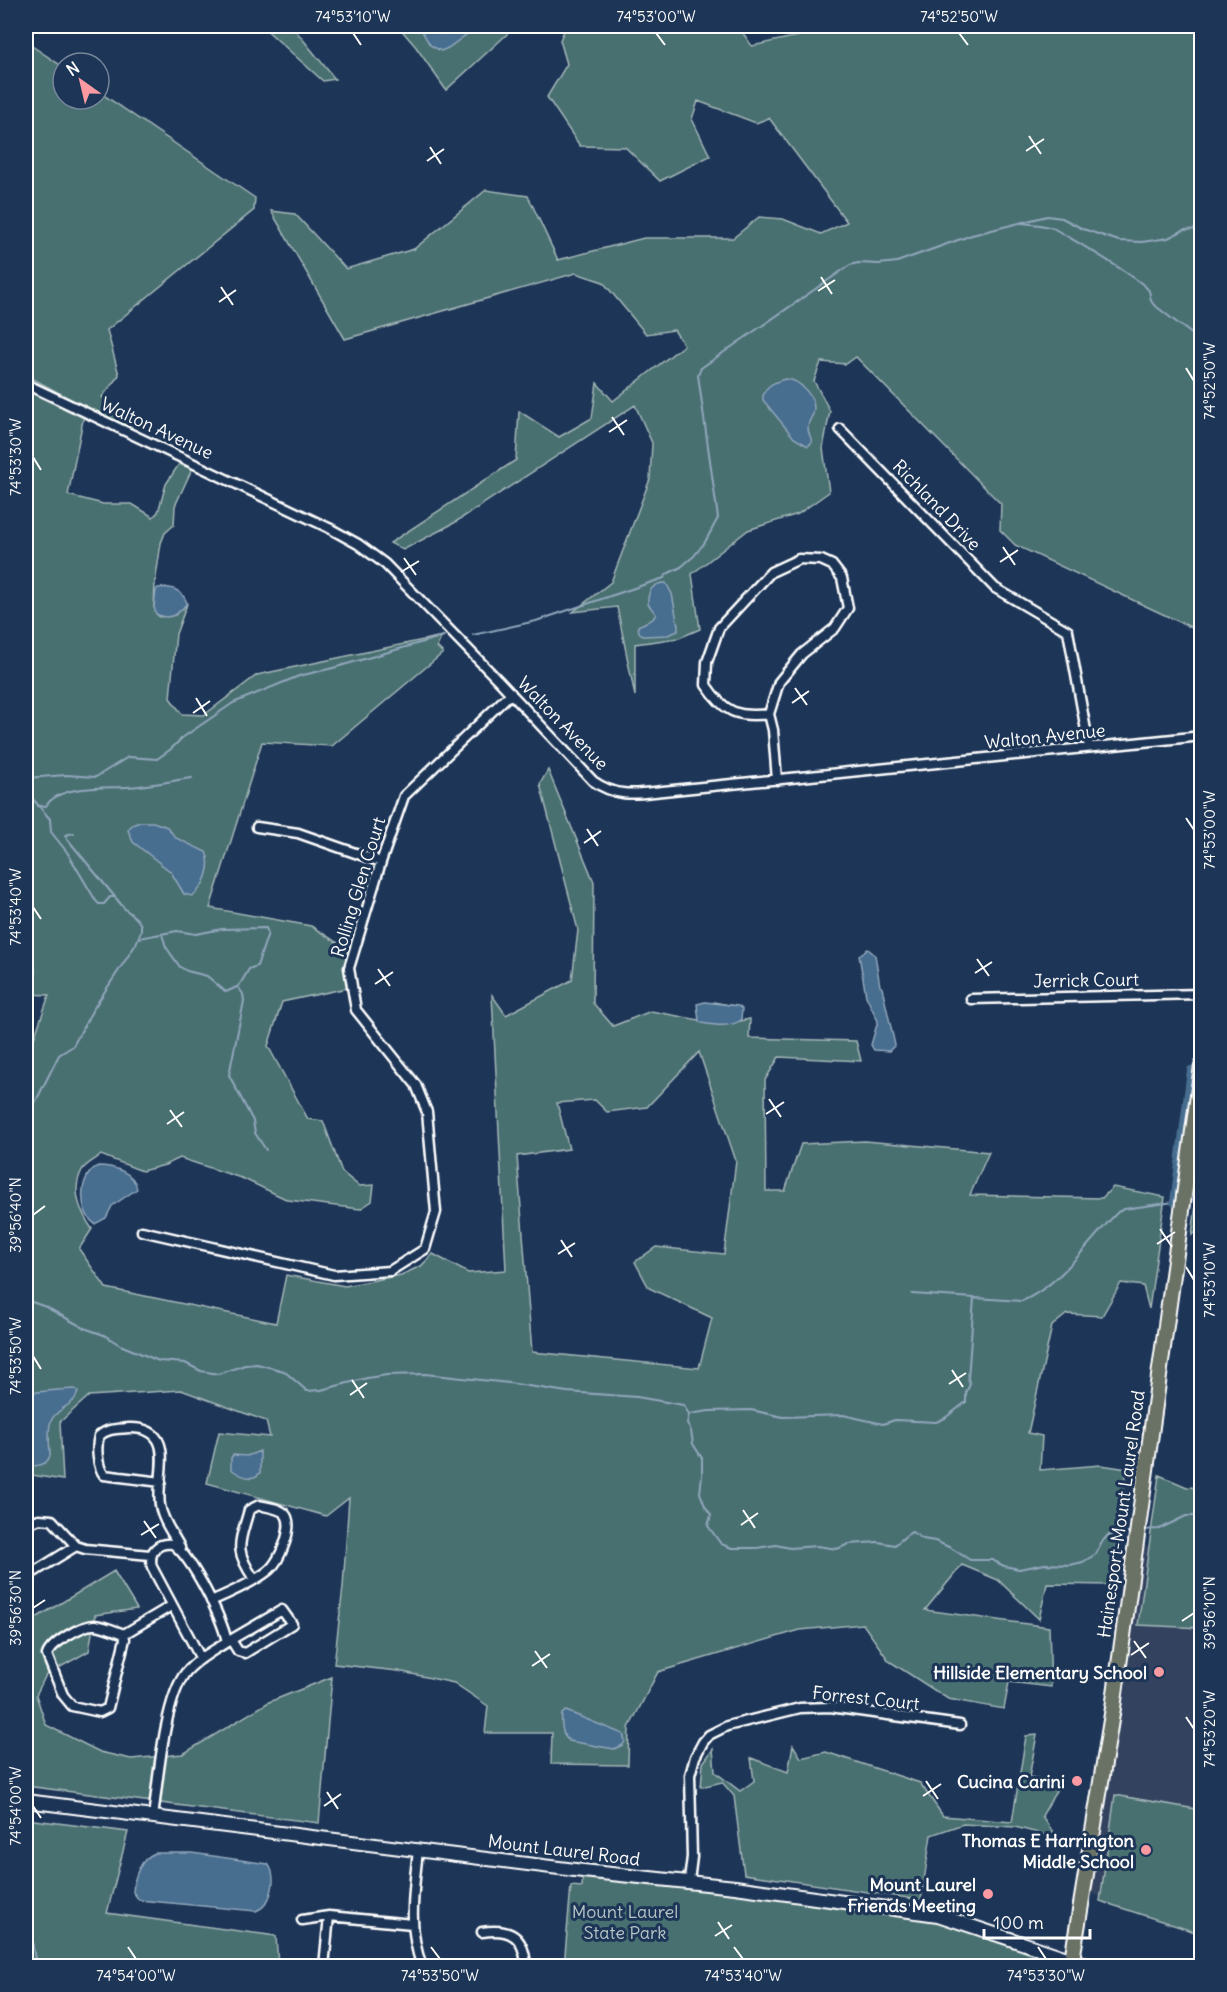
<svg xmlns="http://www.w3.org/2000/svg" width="1227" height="1992" viewBox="0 0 1227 1992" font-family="Delius,sans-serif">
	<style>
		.built { fill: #32425e }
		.green { fill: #496f71; stroke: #a4b7b8; stroke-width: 1.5; fill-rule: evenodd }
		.water { fill: #476d8f; stroke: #91a7bc; stroke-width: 1.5 }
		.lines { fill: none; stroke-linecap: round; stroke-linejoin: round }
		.stream { stroke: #91a7bc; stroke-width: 2 }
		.canal { stroke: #476d8f; stroke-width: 8 }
		.street-casing { stroke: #fff; stroke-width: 13 }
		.secondary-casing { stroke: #fff; stroke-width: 16 }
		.primary-casing { stroke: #fff; stroke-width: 18 }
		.street { stroke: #1d3557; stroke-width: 8 }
		.secondary { stroke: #1d3557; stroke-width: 12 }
		.primary { stroke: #6b7165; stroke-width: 14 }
		.ticks { fill: none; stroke: #fff; stroke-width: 2 }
		.poi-dot { fill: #ff9aa2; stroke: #1d3557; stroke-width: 2 }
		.labels { text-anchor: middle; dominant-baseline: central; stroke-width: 6; stroke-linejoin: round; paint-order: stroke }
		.street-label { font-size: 18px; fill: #fff; stroke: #1d3557 }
		.poi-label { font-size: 18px; font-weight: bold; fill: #fff; stroke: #1d3557; text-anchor: end }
		.park-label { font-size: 18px; fill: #b6c5c6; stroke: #1d3557 }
		.neatline { fill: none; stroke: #fff; stroke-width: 2 }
		.ticks-label { font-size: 15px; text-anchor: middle; fill: #fff }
	</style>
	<rect width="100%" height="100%" fill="#1d3557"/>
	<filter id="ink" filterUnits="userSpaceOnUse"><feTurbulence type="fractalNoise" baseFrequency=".0167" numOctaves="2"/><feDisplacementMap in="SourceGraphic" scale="12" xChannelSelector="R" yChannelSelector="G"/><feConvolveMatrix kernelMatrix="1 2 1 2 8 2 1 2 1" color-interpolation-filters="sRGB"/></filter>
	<g filter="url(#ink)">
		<path class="built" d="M1201,1538V1931L1084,1891L1135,1548Z"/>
		<path class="green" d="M262,26H292L335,79L323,81Z
			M398,26H516L446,90L416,47Z
			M566,26H738L752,46L840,27L1201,26V632L1015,545L1000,530L1001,504L856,357L846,364L821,362L814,381L830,411L823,448L829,492L798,514L748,530L692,574L700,629L679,638L635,644V696L617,607L573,612L611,582L650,479L652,443L635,405L454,523L403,550L390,543L516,460L519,411L559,437L592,418L597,383L613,401L684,345L674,330L646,334L603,282L576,273L345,339L271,211L295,214L346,269L414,249L486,190L528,196L558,260L644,238H733L759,217L783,219L821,234L847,222L769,118L756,123L698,101L692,119L710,156L660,181L625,147L580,146L547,97L567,64L560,40Z
			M26,42L63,67V99H99V92L255,198L254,210L107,330L119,375L102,397L139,424L125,429L26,375Z
			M26,391L84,415L68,495L103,504H132L153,517L158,512L166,484L179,464L192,469L175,506L174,525L165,533L161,543L155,584L154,607L159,617L175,615L187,604L176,634L170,698L182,714L204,715L257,675L442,636L437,647L443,653L332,746L262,742L210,908L311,926L354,953L347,988L282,1002L268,1046L308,1119L323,1121L342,1172L359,1186L374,1185L372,1201L360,1209L288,1200L244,1179L180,1158L165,1165L142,1171L101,1155C96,1159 86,1164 82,1170C71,1191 80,1211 92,1229L79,1249L106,1288L276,1323L286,1275L345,1286L401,1275L421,1266L433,1254L468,1273L506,1270L492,995L506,1015L572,980L578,930L540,784L548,770L594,882L593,1003L613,1026L651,1011L699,1020L714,1002L740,1007V1021L750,1019L749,1038L856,1041L861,1061L779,1057L765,1080L766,1191H785L801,1144L865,1141L989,1152L970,1195L1102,1198L1113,1187L1165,1197L1149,1309L1143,1286L1121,1283L1102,1316L1067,1314L1052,1326L1028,1433L1042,1436L1040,1470L1101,1465L1127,1469L1111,1585L1047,1584L1039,1619L998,1580L962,1565L925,1610L1049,1627L1051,1687L1009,1682L1004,1709L948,1699L889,1661L863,1624L800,1630L658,1672L629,1728L628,1765L551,1764L552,1733H485L488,1706L454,1683L398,1671L334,1664L343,1587L349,1498L326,1516L207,1483L219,1432L270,1437L266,1421L181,1390L89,1396L60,1422L63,1480L32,1475L26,1479V1062L49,995L26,994ZM699,1052L736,1161L724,1254L656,1247L635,1262L649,1288L712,1318L699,1368L532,1352L517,1156L569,1149L557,1103L595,1100L607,1112L647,1107Z
			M1198,1191H1201V1235L1194,1233L1192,1235Z
			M1159,1475L1187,1487L1201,1488V1628L1138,1625Z
			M114,1571L137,1609L95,1615L89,1651L46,1675L36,1695L46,1725L100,1752L131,1759L183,1754L269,1702L332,1677L319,1823L26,1786V1624Z
			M1037,1735L1029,1777L1061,1782L1042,1816L1057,1838L1015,1827L963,1824L931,1835L921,1900L744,1874L734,1796L722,1782L701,1787L703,1763L713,1749L715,1772L740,1791L754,1781L751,1758L788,1772L793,1745L801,1758L826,1752L920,1783L943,1816L1012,1822L1026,1736Z
			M1115,1795L1201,1810V1934L1100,1901Z
			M26,1819L128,1832L107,1913L276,1936L278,1966H26Z
			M583,1871L938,1915L1072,1960L1070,1966H564L571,1886L582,1887Z"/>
		<path class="water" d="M419,26H432L438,32L444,34L447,31L444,26H478L448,48L441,51L430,45Z
			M785,379C800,379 818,399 813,414C811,419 808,422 808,428C808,433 811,437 812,442L808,446L794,438L763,400C762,387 774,382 785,379Z
			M666,583L672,594L678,626V631L668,635L643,636L639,632L638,626L653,619L656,614L648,604C647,591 653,583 666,583Z
			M158,588C172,586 182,590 187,603C180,613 170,622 156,614L154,607L156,590Z
			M140,822H153L167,827L176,838L206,852C213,866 204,888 192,896L184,894L171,872L133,842L128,830L132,825Z
			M868,949L875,955L880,986L882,988L895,1045L889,1051L874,1050L871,1045L878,1021L866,996L859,955Z
			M26,953C38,964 39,980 26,991Z
			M705,1002L738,1006L742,1009L741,1020C730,1028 714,1025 702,1023L699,1021L697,1004Z
			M98,1166C113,1166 135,1172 137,1189L112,1206L106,1218L95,1224C78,1213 78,1175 98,1166Z
			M58,1390L75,1389L78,1392C74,1407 57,1407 51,1421C47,1431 50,1445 50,1456C46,1467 36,1465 26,1467V1393Z
			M260,1451V1473C252,1482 239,1475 231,1469V1458L233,1455L247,1456Z
			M566,1711L623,1734L625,1741L623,1745L614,1749L569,1741C561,1734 561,1723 562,1714Z
			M155,1853H192L268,1864C278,1877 272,1905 256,1911L139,1900L133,1892C134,1877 140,1859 155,1853Z"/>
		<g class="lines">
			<path class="stream" d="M1022,223L1040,225L1053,228C1068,237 1144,280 1149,291C1151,296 1149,299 1153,304L1202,342
				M473,635L536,621L664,578L667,574L681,567L694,556L705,542L718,518L698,375L701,368L850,265L858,263L879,264L897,262L972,235L1047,216L1062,218L1083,229L1119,241L1142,242L1168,238L1184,230L1202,229
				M26,778L66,775L96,777L128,757L157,759L171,749L182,738L233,703L299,676L333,668L444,636
				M26,791L50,819L51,832L67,852L96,901L99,904H104L110,897H115
				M38,806H46C59,785 104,788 126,787C148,786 170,781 192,778
				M139,938L177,931L196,934L222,929L266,928L268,933L257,966L249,969L239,986L226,992L207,976L187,971L180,967L166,947L162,934
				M238,987L243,994L244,1001L229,1075L253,1121L255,1133L266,1150
				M26,1121L59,1055L73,1046L92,1011L136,944L141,931V925L137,919L124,908L69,841L65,835L74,833
				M1197,1206H1202
				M912,1294L1022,1301C1060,1286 1089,1240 1118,1212L1124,1209L1174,1202
				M26,1300L46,1307L84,1328L104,1335L120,1345L159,1361L185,1363L201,1371L218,1374L245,1365L257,1364L284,1371L307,1391L321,1390L367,1378L387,1375L425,1374L509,1383L567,1392L637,1397L683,1405L689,1414L687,1424L691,1431L693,1444L702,1458V1475L700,1493L705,1506L711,1515L708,1526L721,1544L732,1548H757L776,1545L790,1548L817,1546L837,1549L849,1544L878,1542L895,1545L908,1534L912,1532L923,1539L935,1541L951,1548L970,1560H992L1004,1566L1019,1569L1045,1564L1070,1565L1083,1562L1096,1554L1101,1543L1108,1535H1122L1133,1531
				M689,1414L709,1411L751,1410L783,1417L843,1415L883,1424L895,1420L936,1422L945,1418L966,1402V1393L970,1384L968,1379L974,1298
				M1142,1530L1159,1529L1186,1516H1202
				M26,1904L36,1966"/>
			<path class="canal" d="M1174,1202L1191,1070"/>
			<defs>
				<path id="street" d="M26,384L329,528L358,544L385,564L501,683L593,781C617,798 636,794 663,791L1202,736
					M840,429L995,588L1068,631L1089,747
					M769,714C737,718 724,712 706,685L707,662L719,628L771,572L799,559L821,560L832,565L842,578L848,608L835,628L802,654L779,682L769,714L773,730L777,780
					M257,827L298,833L381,862
					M971,999L1202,994
					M142,1231L334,1275L390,1271L425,1249L436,1212L427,1112L416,1085L356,1010L349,968L381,862L404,796L511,693
					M161,1482L104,1475C97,1466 96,1447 99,1436C108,1428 117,1429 129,1428C180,1427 155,1477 160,1505C162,1520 173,1534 180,1547
					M26,1525L39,1519L52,1520L76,1546L26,1577
					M76,1546L85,1549L150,1555
					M211,1601C230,1593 253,1583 269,1570C280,1561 295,1525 285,1514C280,1508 266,1507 259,1505L249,1510C240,1543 233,1548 254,1579
					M124,1634L125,1639L108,1708L100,1712L72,1706L63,1695L47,1655C51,1643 83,1624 95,1625C105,1626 115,1631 124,1634L171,1606
					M227,1642L282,1610L292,1624L245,1653L238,1651L231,1640
					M153,1817C158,1782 164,1699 186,1672C197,1659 213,1651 227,1642C222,1618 193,1559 173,1544C158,1542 148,1551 152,1567L201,1659
					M418,1850C414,1890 407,1928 422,1966
					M689,1881L692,1857L690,1775L695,1757L703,1742L709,1735L727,1726L800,1708L830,1707L960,1725
					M302,1920L329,1916L412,1924
					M482,1932C511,1928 524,1936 526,1966
					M324,1966L329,1916"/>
				<path id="secondary" d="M26,1801L583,1871L735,1887L938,1915L1091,1966"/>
				<path id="primary" d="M1071,1966L1113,1708L1202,1066"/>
			</defs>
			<use href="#street" class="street-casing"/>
			<use href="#secondary" class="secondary-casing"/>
			<use href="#primary" class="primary-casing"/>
			<use href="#street" class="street"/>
			<use href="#secondary" class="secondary"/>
			<use href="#primary" class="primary"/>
		</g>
	</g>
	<path class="ticks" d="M353,33L361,45M656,33L665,45M959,33L968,45M1029,136L1041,154M430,147L441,164M1026,151L1044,139M427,161L444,149M821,277L832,294M221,287L233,305M818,291L835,280M219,302L236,290M1186,368L1194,381M612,417L624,435M609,432L627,420M33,457L41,470M1003,547L1015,565M404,558L416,575M1000,562L1018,550M401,572L419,561M795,688L807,705M196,698L207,716M792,703L809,691M193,713L210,701M1186,818L1194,830M587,829L598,846M584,843L601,831M33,907L41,919M977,959L989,976M378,969L390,986M975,973L992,962M375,984L393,972M769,1099L781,1117M170,1110L182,1127M766,1114L784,1102M167,1124L184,1112M33,1215L45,1206M1160,1229L1172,1247M561,1240L572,1257M1157,1244L1175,1232M558,1254L575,1243M1186,1267L1194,1280M33,1356L41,1369M952,1370L963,1387M352,1380L364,1398M949,1384L966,1373M350,1395L367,1383M743,1510L755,1528M144,1521L156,1538M741,1525L758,1513M141,1535L159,1524M33,1608L45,1600M1182,1621L1194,1613M1134,1641L1146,1658M535,1651L547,1668M1131,1655L1149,1643M532,1666L550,1654M1186,1717L1194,1729M926,1781L938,1799M327,1792L338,1809M923,1796L941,1784M33,1806L41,1818M324,1806L341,1794M718,1922L729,1939M715,1936L732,1925M128,1947L136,1959M431,1947L440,1959M734,1947L743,1959M1038,1947L1046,1959"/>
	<g class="poi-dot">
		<circle cx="1159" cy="1672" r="6"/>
		<circle cx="1077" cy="1781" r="6"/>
		<circle cx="1146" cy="1850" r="6"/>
		<circle cx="988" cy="1894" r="6"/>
	</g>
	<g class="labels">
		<g class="street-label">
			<text transform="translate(157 428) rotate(25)">Walton Avenue</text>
			<text transform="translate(937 505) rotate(46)">Richland Drive</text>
			<text transform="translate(563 723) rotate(46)">Walton Avenue</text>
			<text transform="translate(1045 736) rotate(-6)">Walton Avenue</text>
			<text transform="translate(358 887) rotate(-73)">Rolling Glen Court</text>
			<text transform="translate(1086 980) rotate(-1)">Jerrick Court</text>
			<text transform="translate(1121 1514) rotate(-82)">Hainesport-Mount Laurel Road</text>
			<text transform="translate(866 1698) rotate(6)">Forrest Court</text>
			<text transform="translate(564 1850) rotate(7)">Mount Laurel Road</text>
		</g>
		<g class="poi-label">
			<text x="1147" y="1672">Hillside Elementary School</text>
			<text x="1065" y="1781">Cucina Carini</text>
			<text x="1134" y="1840">Thomas E Harrington<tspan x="1134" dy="21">Middle School</tspan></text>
			<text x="976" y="1884">Mount Laurel<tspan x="976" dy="21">Friends Meeting</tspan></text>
		</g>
		<g class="park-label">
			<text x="625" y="1911">Mount Laurel<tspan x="625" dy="21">State Park</tspan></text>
		</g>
	</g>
	<rect width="1227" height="1992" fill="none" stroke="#1d3557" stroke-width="66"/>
	<g transform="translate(81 81) rotate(326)"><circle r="28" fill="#1d3557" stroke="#77869a" stroke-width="1.5"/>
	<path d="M0-4.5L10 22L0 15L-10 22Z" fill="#ff9aa2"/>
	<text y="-9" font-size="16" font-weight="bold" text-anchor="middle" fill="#ffffff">N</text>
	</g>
	<path d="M984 1929v9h106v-9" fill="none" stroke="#ffffff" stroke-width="3"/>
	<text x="993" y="1929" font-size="18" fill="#ffffff" stroke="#1d3557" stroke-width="4.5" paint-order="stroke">100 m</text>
	<rect x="33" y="33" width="1161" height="1926" class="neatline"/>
	<g class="ticks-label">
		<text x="353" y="22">74°53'10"W</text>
		<text x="656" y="22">74°53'00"W</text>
		<text x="959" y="22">74°52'50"W</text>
		<text transform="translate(1210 381) rotate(-90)" y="5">74°52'50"W</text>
		<text transform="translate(16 457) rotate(-90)" y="5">74°53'30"W</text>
		<text transform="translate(1210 830) rotate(-90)" y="5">74°53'00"W</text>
		<text transform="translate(16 907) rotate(-90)" y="5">74°53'40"W</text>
		<text transform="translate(16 1215) rotate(-90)" y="5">39°56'40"N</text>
		<text transform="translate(1210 1280) rotate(-90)" y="5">74°53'10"W</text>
		<text transform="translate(16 1356) rotate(-90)" y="5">74°53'50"W</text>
		<text transform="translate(16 1608) rotate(-90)" y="5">39°56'30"N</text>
		<text transform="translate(1210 1613) rotate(-90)" y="5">39°56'10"N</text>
		<text transform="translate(1210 1729) rotate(-90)" y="5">74°53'20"W</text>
		<text transform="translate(16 1806) rotate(-90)" y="5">74°54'00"W</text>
		<text x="136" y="1981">74°54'00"W</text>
		<text x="440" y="1981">74°53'50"W</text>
		<text x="743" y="1981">74°53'40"W</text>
		<text x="1046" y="1981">74°53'30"W</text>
	</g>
</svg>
